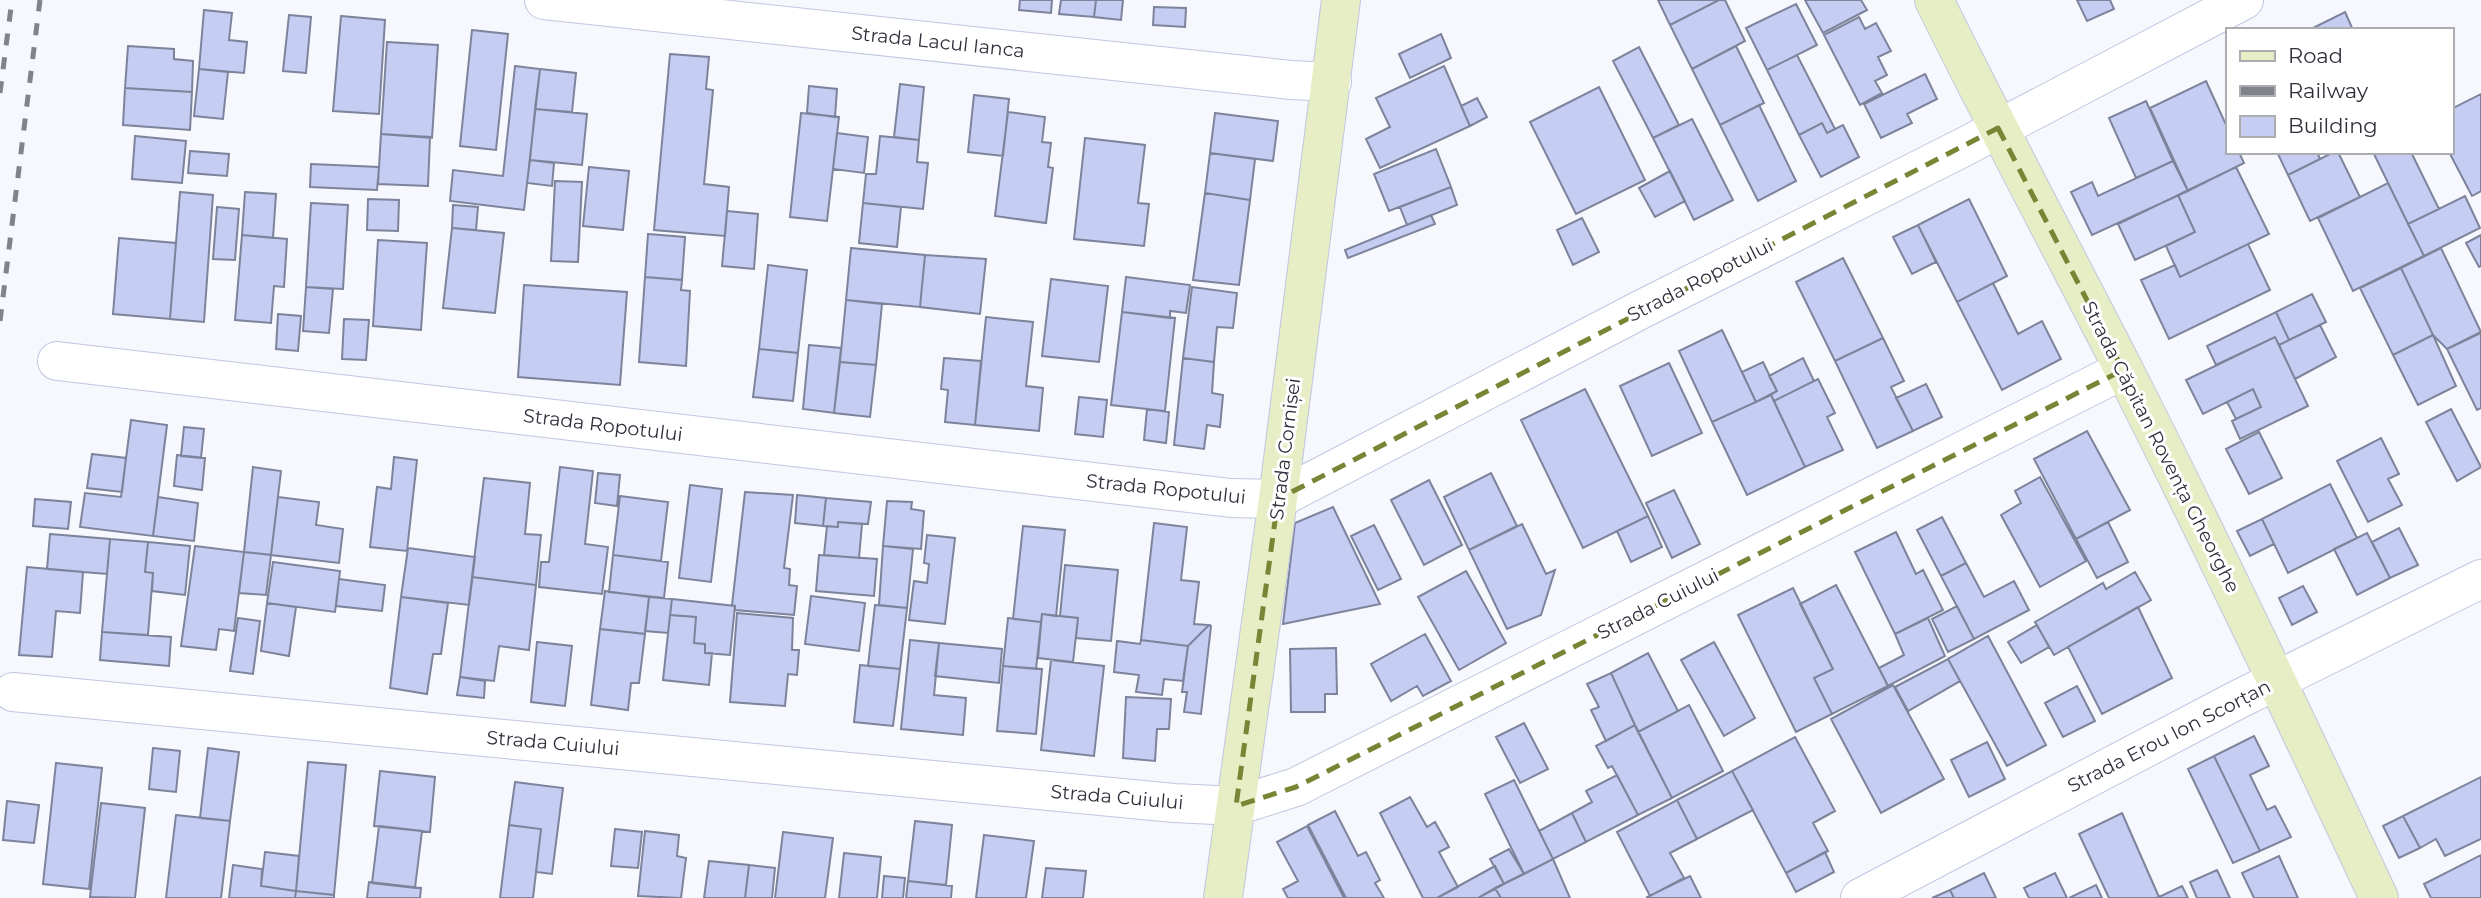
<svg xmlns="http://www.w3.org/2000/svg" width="2481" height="898" viewBox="0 0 2481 898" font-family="Montserrat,sans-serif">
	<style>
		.building { fill: #c5cef2; stroke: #7c839b; stroke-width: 2 }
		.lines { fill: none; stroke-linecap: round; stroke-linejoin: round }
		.street-casing { stroke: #bfc6e0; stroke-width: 40 }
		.secondary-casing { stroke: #bfc6e0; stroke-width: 40 }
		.street { stroke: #fff; stroke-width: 38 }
		.secondary { stroke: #e7eec5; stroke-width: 38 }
		.rail { stroke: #81838b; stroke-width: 5; stroke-dasharray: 12 12; stroke-linecap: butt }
		.marked { fill: none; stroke: #778635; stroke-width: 5; stroke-dasharray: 14 9; stroke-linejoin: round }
		.labels { text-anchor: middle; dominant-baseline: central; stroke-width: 6; stroke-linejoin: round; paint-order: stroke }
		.street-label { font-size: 19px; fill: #2e313b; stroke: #fff }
	</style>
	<rect width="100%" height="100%" fill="#f7f8fe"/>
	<path class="building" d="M1020,0H1052L1051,13L1019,10Z
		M1061,0H1096L1094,17L1059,14Z
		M1096,0H1123L1121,20L1094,17Z
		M1658,0H1719L1670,25Z
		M1719,0H1725L1745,41L1692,69L1670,25Z
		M1805,0H1861L1867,10L1823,33Z
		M2077,0H2110L2114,9L2087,21Z
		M1796,4L1817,45L1767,70L1746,28Z
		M1154,7L1186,8L1185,27L1153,25Z
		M204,10L232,13L229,40L247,42L244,73L199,69Z
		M2345,12L2353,30H2314L2313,28Z
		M289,15L311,17L306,73L283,71Z
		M341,16L385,20L379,114L333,111Z
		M1859,17L1865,29L1876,23L1891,51L1878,57L1887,75L1875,81L1882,93L1860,105L1824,35Z
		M472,30L508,34L496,150L460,146Z
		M1441,34L1451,58L1410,78L1399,54Z
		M387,42L438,45L432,138L381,134Z
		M128,46L174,49V59L193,61L192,92L125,88Z
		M1736,46L1764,103L1720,125L1692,69Z
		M1639,47L1679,125L1653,138L1613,61Z
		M670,54L709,57L706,89L713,90L704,184L729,187L725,236L654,230Z
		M1797,55L1835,129L1827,133L1822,123L1799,135L1767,70Z
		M515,66L540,69L524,210L450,201L453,170L503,176Z
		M1444,66L1470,126L1380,168L1366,139L1390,127L1376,98Z
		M199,69L228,72L223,119L194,116Z
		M540,69L576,73L572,112L535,109Z
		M1925,74L1937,99L1907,114L1912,123L1881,138L1864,104Z
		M2206,81L2227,127V152H2239L2244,163L2188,191L2150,108Z
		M900,84L924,87L919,140L894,137Z
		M809,86L837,89L835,117L807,113Z
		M1599,87L1645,180L1576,214L1530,122Z
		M125,88L192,92L190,130L123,125Z
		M2481,94V191L2472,196L2449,152H2451V109Z
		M974,95L1009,99L1003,156L968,152Z
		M1477,98L1487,117L1470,126L1461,106Z
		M2146,101L2173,161L2136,178L2109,118Z
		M1759,105L1796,181L1758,201L1720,125Z
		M535,109L587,114L582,165L530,160Z
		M1008,112L1045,117L1042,142L1051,143L1048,167L1053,168L1046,223L995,216Z
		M801,113L839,117L827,221L790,217Z
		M1215,113L1278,121L1273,161L1210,153Z
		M1692,119L1733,200L1694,220L1653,138Z
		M1822,123L1827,133L1843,125L1859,157L1821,177L1799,135Z
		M837,133L868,137L864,173L833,169Z
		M381,134L430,137L428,186L378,184Z
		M135,136L186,141L182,183L132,179Z
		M880,136L919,140L917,162L928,163L923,209L863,203L866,174H876Z
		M1085,138L1145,145L1138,203L1149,204L1144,246L1074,239Z
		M1436,149L1451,187L1389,211L1374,174Z
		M190,151L229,154L227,176L188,173Z
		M2277,152H2317L2320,159L2288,175Z
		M2334,152H2338L2360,197L2310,221L2288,175Z
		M2373,152H2411L2439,209L2408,224Z
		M1210,153L1255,159L1250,200L1205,193Z
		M530,160L554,163L552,186L527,183Z
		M2173,161L2188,191L2092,235L2071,192L2092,182L2098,196Z
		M311,164L379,167L377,190L310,187Z
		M589,167L629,171L623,230L583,226Z
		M2236,167L2269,234L2180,277L2166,246L2195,232L2178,195Z
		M1670,171L1685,201L1655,217L1639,188Z
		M555,181L582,182L578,262L551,261Z
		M2388,183L2424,256L2353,291L2318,218Z
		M1451,187L1457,205L1407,225L1400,207Z
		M180,192L213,195L204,322L170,319Z
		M245,192L276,194L273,238L242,235Z
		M1205,193L1250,200L1239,285L1193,280Z
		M2178,195L2195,232L2135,260L2118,224Z
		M2465,196L2480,228L2424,256L2408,224Z
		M368,199L399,200L398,231L367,230Z
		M1969,199L2007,276L1957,302L1918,225Z
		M311,203L348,205L343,289L306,287Z
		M863,203L901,207L897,247L859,243Z
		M453,205L478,207L476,230L452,228Z
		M217,207L239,209L235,260L213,259Z
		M727,211L758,214L754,269L722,266Z
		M1431,215L1435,224L1348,258L1345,250Z
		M1582,218L1599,252L1573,265L1557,230Z
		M1918,225L1936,262L1912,274L1893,237Z
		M452,228L504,233L495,313L443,308Z
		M648,234L685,237L682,280L645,277Z
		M242,235L287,239L284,287L274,286L271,323L235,320Z
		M2481,235V266L2479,267L2466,243Z
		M119,238L176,243L170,319L113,314Z
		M378,240L427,243L421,330L373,326Z
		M2248,244L2270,290L2169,339L2141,280L2175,265L2180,277Z
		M851,248L925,255L920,307L846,300Z
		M2441,248L2481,332L2447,349L2433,335L2401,268Z
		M925,255L986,259L980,314L920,307Z
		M1843,258L1883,338L1835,361L1796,282Z
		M768,265L807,270L798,353L759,349Z
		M2401,268L2433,335L2393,355L2360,288Z
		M645,277L682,280L681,290L690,291L686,366L639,362Z
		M1126,277L1190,285L1186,313L1170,311V318L1122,312Z
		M1051,279L1108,286L1099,362L1042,356Z
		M1993,283L2018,334L2042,321L2061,359L2002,390L1957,302Z
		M524,285L627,292L620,385L518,377Z
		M306,287L333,289L329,333L303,331Z
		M1192,287L1237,293L1233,328L1217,327L1214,362L1183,358Z
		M2312,294L2326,322L2289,340L2276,312Z
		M846,300L882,304L876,365L840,362Z
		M1122,312L1175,318L1165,411L1111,405Z
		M2276,312L2289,340L2279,345L2275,337L2216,365L2207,346Z
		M278,314L301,316L298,351L276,349Z
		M986,317L1033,322L1026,386L1043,388L1039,431L975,425Z
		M344,319L369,320L366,360L342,359Z
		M2320,325L2336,357L2295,379L2279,345Z
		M1722,330L1756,402L1712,422L1679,351Z
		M2481,333V408L2477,410L2447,349Z
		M2433,335L2456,386L2418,405L2393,355Z
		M2275,337L2308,406L2240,439L2232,421L2261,407L2253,389L2203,414L2186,380Z
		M1883,338L1904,381L1891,387L1913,431L1877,448L1835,361Z
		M809,345L841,348L834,413L803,409Z
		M759,349L798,353L793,401L753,397Z
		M944,358L981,361L975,425L945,422L948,390L941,389Z
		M1183,358L1214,362L1212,393L1223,395L1220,427L1207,425L1204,449L1174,445Z
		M1803,358L1814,381L1774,401L1771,395L1777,391L1769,376Z
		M840,362L876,365L870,417L834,413Z
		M1763,362L1777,391L1756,402L1742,372Z
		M1669,363L1702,433L1652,456L1620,386Z
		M1818,379L1835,413L1827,417L1843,450L1805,467L1774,401Z
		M1926,384L1942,417L1913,431L1896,398Z
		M1585,389L1648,516L1583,548L1521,420Z
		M2253,389L2261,407L2236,419L2227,402Z
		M1771,395L1805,467L1747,495L1712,422Z
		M1079,397L1107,400L1103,437L1075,434Z
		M1147,409L1169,412L1166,443L1144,440Z
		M2451,409L2481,467L2457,481L2426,422Z
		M131,420L167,425L153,536L80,527L85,493L121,497Z
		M184,427L204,429L201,458L181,456Z
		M2087,431L2130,510L2076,539L2034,459Z
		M2259,432L2282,478L2249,494L2226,449Z
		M2381,438L2399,474L2388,479L2402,505L2368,522L2337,461Z
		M92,454L126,458L122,492L87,488Z
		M177,455L205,458L202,490L174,486Z
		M394,457L417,460L407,551L370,547L377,487L391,489Z
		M253,467L281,471L271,555L244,552Z
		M560,467L593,471L585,544L608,547L602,594L539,587L541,562H549Z
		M598,473L620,475L617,506L595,503Z
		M1491,473L1517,526L1469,550L1444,497Z
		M2040,477L2086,561L2040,587L2001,515L2021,503L2015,491Z
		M484,478L530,483L525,534L541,535L536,585L472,577Z
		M1429,480L1462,545L1424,565L1391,500Z
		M2330,484L2357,538L2288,573L2262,519Z
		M690,485L722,489L711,582L679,578Z
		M1674,490L1700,544L1672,558L1646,503Z
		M745,492L793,495L784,568L790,569L789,585L797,586L794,615L735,610V606L732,605Z
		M797,495L826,498L823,526L795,523Z
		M620,496L668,502L661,561L613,555Z
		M158,497L198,503L194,541L153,536Z
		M278,497L319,502L316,525L343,529L339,563L271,555Z
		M826,498L871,502L868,524L838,522V527L823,526Z
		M35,499L71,502L68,529L33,526Z
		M887,501L912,502L911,509L924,511L921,549L883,546Z
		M1333,507L1380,604L1283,624L1295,523Z
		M1648,516L1662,547L1631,562L1617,531Z
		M1942,517L1966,563L1941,576L1917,530Z
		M2262,519L2274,544L2250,556L2237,531Z
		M838,522L862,524L859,558L824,555L827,526L838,527Z
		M2108,522L2128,562L2097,578L2076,539Z
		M1154,523L1187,527L1181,580L1199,582L1194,624L1209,625L1188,646L1141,640Z
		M1522,524L1546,574L1555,570L1541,615L1507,629L1469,550Z
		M1374,525L1401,579L1378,590L1351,536Z
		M1023,526L1065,530L1056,616L1042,614L1041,622L1013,619Z
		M2399,528L2418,565L2390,578L2372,542Z
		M1896,532L1916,574L1923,570L1943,610L1895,634L1855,552Z
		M2367,533L2390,578L2357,595L2334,549Z
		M50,534L110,539L107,574L47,569Z
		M927,535L955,538L945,624L909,620L914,581L927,583L929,564L924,563Z
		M110,539L148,542L145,572L153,573L148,635L102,632Z
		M148,542L190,546L185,595L152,591L153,573L145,572Z
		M195,546L244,552L234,631L219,629L216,650L181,646Z
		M883,546L913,549L907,608L879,605Z
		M408,548L475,557L469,605L401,597Z
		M244,552L271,555L266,595L239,593Z
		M613,555L668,562L664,598L609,592Z
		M819,555L877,559L874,596L816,591Z
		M273,562L340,571L335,612L267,603Z
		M1966,563L1984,597L2014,581L2029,610L1974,639L1941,576Z
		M1065,565L1118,570L1111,641L1076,638L1078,618L1060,616Z
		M27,567L83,572L80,613L56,611L52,657L19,655Z
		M1466,571L1506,643L1459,670L1418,597Z
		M2135,572L2151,600L2054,655L2035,622L2103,583L2106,589Z
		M472,577L536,585L529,650L499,646L494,681L460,677Z
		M339,579L385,585L382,611L336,606Z
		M1836,585L1888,686L1832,714L1814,678L1833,669L1800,604Z
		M2303,586L2317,612L2292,625L2279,598Z
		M1793,588L1833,669L1814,678L1832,714L1796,732L1738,615Z
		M605,591L649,597L645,634L600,629Z
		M811,596L865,603L859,651L805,644Z
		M401,597L448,603L441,654H433L427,694L390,688Z
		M649,597L672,599L668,633L645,631Z
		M672,599L735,606L730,655L705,653V644L694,643L696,617L670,615Z
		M267,603L296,607L289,656L261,651Z
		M875,605L907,608L900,669L868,666Z
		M1957,606L1974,639L1948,652L1932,619Z
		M2138,607L2172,678L2102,714L2068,647Z
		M737,613L793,618L792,650H799L797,675L788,674L785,706L730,702Z
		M1042,614L1078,618L1073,662L1038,658Z
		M670,615L696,617L694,643L705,644V653H712L709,685L663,680Z
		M238,618L260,621L253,674L230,671Z
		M1008,618L1041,622L1036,669L1003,666Z
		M1928,618L1945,656L1888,686L1879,668L1904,655L1895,634Z
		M1209,625L1211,626L1201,714L1184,712L1187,692H1182L1188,646Z
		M2037,625L2049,647L2021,663L2008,642Z
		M600,629L645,634L639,683H631L628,710L591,705Z
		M102,632L171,637L169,666L100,660Z
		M1425,634L1451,681L1423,696L1417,686L1391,701L1371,664Z
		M1988,636L2046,745L2007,766L1948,659Z
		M910,640L939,643L934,695L966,698L963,735L901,729Z
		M1141,640L1188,646L1183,681L1164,679L1162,695L1136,692L1139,675L1114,672L1117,641L1140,644Z
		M537,642L572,646L565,706L531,702Z
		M1714,642L1755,718L1724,736L1681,660Z
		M939,643L1002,649L999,683L935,676Z
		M1336,648L1337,694H1325V712H1291L1290,649Z
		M1648,653L1678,711L1638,732L1611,673Z
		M1948,659L1960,681L1908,711L1895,687Z
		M1051,660L1104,666L1094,756L1041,750Z
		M860,665L900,669L893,726L854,722Z
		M1003,666L1042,669L1036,734L997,731Z
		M1611,673L1635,725L1606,741L1591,710L1599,707L1587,684Z
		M460,677L485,681L484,698L457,695Z
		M1893,685L1944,779L1881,813L1831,719Z
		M2077,686L2095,721L2063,737L2045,703Z
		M1126,697L1171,699L1169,729H1157L1155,761L1123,758Z
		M1689,705L1723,771L1672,798L1638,732Z
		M1524,723L1548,769L1520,783L1496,737Z
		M1635,725L1672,798L1638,815L1612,766L1608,768L1596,746Z
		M2254,736L2269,766L2250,775L2267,810L2275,806L2291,837L2260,851L2214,756Z
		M1795,737L1835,811L1813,823L1828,851L1786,873L1732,771Z
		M1987,742L2005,779L1969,797L1951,760Z
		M153,748L180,751L176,792L149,789Z
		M208,748L239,752L230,821L200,818Z
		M2214,756L2260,851L2233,863L2188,769Z
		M308,762L346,765L334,895L296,891Z
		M56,763L102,768L89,889L43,884Z
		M380,771L435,777L430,832L374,826Z
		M1732,771L1753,810L1697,839L1677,800Z
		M1617,775L1638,815L1586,842L1572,813L1592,802L1586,791Z
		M2481,777V839L2445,856L2436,839L2420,848L2403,816Z
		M1514,780L1553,859L1524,874L1485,794Z
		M515,782L563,788L552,874L536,872L541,829L509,825Z
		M1410,797L1427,827L1435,822L1449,847L1439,852L1458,887L1437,898H1423L1380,813Z
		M1677,800L1697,839L1670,853L1684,878L1650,896L1617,832Z
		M7,801L39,805L34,843L3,840Z
		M101,803L145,808L135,898L90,897Z
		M1335,811L1358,856L1366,852L1380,880L1375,883L1384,898H1346L1308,825Z
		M1572,813L1586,842L1553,859L1539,831Z
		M2122,813L2159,897L2156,898H2109L2079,834Z
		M176,815L230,821L221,898H166Z
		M2403,816L2420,848L2399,858L2383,826Z
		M915,821L952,825L946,885L908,881Z
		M509,825L541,829L533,898H500Z
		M379,826L422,831L415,888L372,883Z
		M1307,826L1344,898H1288L1283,889L1298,881L1277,842Z
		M615,829L642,832L638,868L611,866Z
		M645,831L679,835L677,856L686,858L681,898L638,896Z
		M783,832L833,838L825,898H775Z
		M984,835L1034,841L1026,898H976Z
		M1509,849L1524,874L1504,884L1490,859Z
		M265,852L299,856L296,891L261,886Z
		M1825,852L1834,872L1796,892L1786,873Z
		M844,853L881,857L877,898H839Z
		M2481,855V898H2431L2424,884Z
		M2279,856L2298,898H2254L2242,873Z
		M1553,859L1570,898H1501L1495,888Z
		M709,861L749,865L745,898H704Z
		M233,865L262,869L261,886L296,891L295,898H229Z
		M749,865L775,868L772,898H745Z
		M1495,866L1504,884L1478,898H1437Z
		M1046,868L1086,871L1083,898H1042Z
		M2217,870L2230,898H2197L2190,882Z
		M1984,873L1996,898H1954L1950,890Z
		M2055,873L2067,898H2029L2024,888Z
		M884,876L905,878L903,898H882Z
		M1690,876L1701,898H1647V897Z
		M908,881L952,886L951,898H906Z
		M369,882L421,888L420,898H367Z
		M2096,885L2102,898H2069Z
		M2182,886L2188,898H2156L2159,897Z
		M1495,888L1501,898H1478Z
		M1950,890L1954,898H1932Z
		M296,891L334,895V898H295Z"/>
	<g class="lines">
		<defs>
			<path id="street" d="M544,0L1291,80L1332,82
				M57,361L1231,498L1278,499L1642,309L1960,149L2244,0
				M13,692L1174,803L1236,806L1296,787L2123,370
				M1860,898L2239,699L2481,579"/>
			<path id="secondary" d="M1934,0C1995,124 2060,245 2123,368C2212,543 2296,720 2379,898
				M1223,898L1278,499L1341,0"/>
		</defs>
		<use href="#street" class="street-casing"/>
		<use href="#secondary" class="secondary-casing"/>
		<use href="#street" class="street"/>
		<use href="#secondary" class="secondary"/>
		<path class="rail" d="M0,93L12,0
			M0,321L40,0"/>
	</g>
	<path class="marked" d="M1998,128L2123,370L1296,787L1236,806L1278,499Z"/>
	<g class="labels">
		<g class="street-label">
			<text transform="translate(938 42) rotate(6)">Strada Lacul Ianca</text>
			<text transform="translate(1700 280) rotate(-27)">Strada Ropotului</text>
			<text transform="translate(603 425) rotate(7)">Strada Ropotului</text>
			<text transform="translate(2161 447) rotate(63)">Strada Căpitan Rovența Gheorghe</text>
			<text transform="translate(1285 449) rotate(-83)">Strada Cornișei</text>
			<text transform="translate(1166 489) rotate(6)">Strada Ropotului</text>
			<text transform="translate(1658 604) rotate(-27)">Strada Cuiului</text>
			<text transform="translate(2169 736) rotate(-27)">Strada Erou Ion Scorțan</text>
			<text transform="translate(553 743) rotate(5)">Strada Cuiului</text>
			<text transform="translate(1117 797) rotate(5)">Strada Cuiului</text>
		</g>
	</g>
	<rect x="2226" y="28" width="228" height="126" fill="#ffffff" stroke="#abadb1" stroke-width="2"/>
	<rect x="2240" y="51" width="35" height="10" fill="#e7eec5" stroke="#abadb1" stroke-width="2"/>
	<text x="2288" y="63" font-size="21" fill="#2e313b">Road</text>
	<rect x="2240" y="86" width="35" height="10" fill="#81838b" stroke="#abadb1" stroke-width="2"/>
	<text x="2288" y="98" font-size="21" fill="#2e313b">Railway</text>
	<rect x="2240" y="116" width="35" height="21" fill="#c5cef2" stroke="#abadb1" stroke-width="2"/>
	<text x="2288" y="133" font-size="21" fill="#2e313b">Building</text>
</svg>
